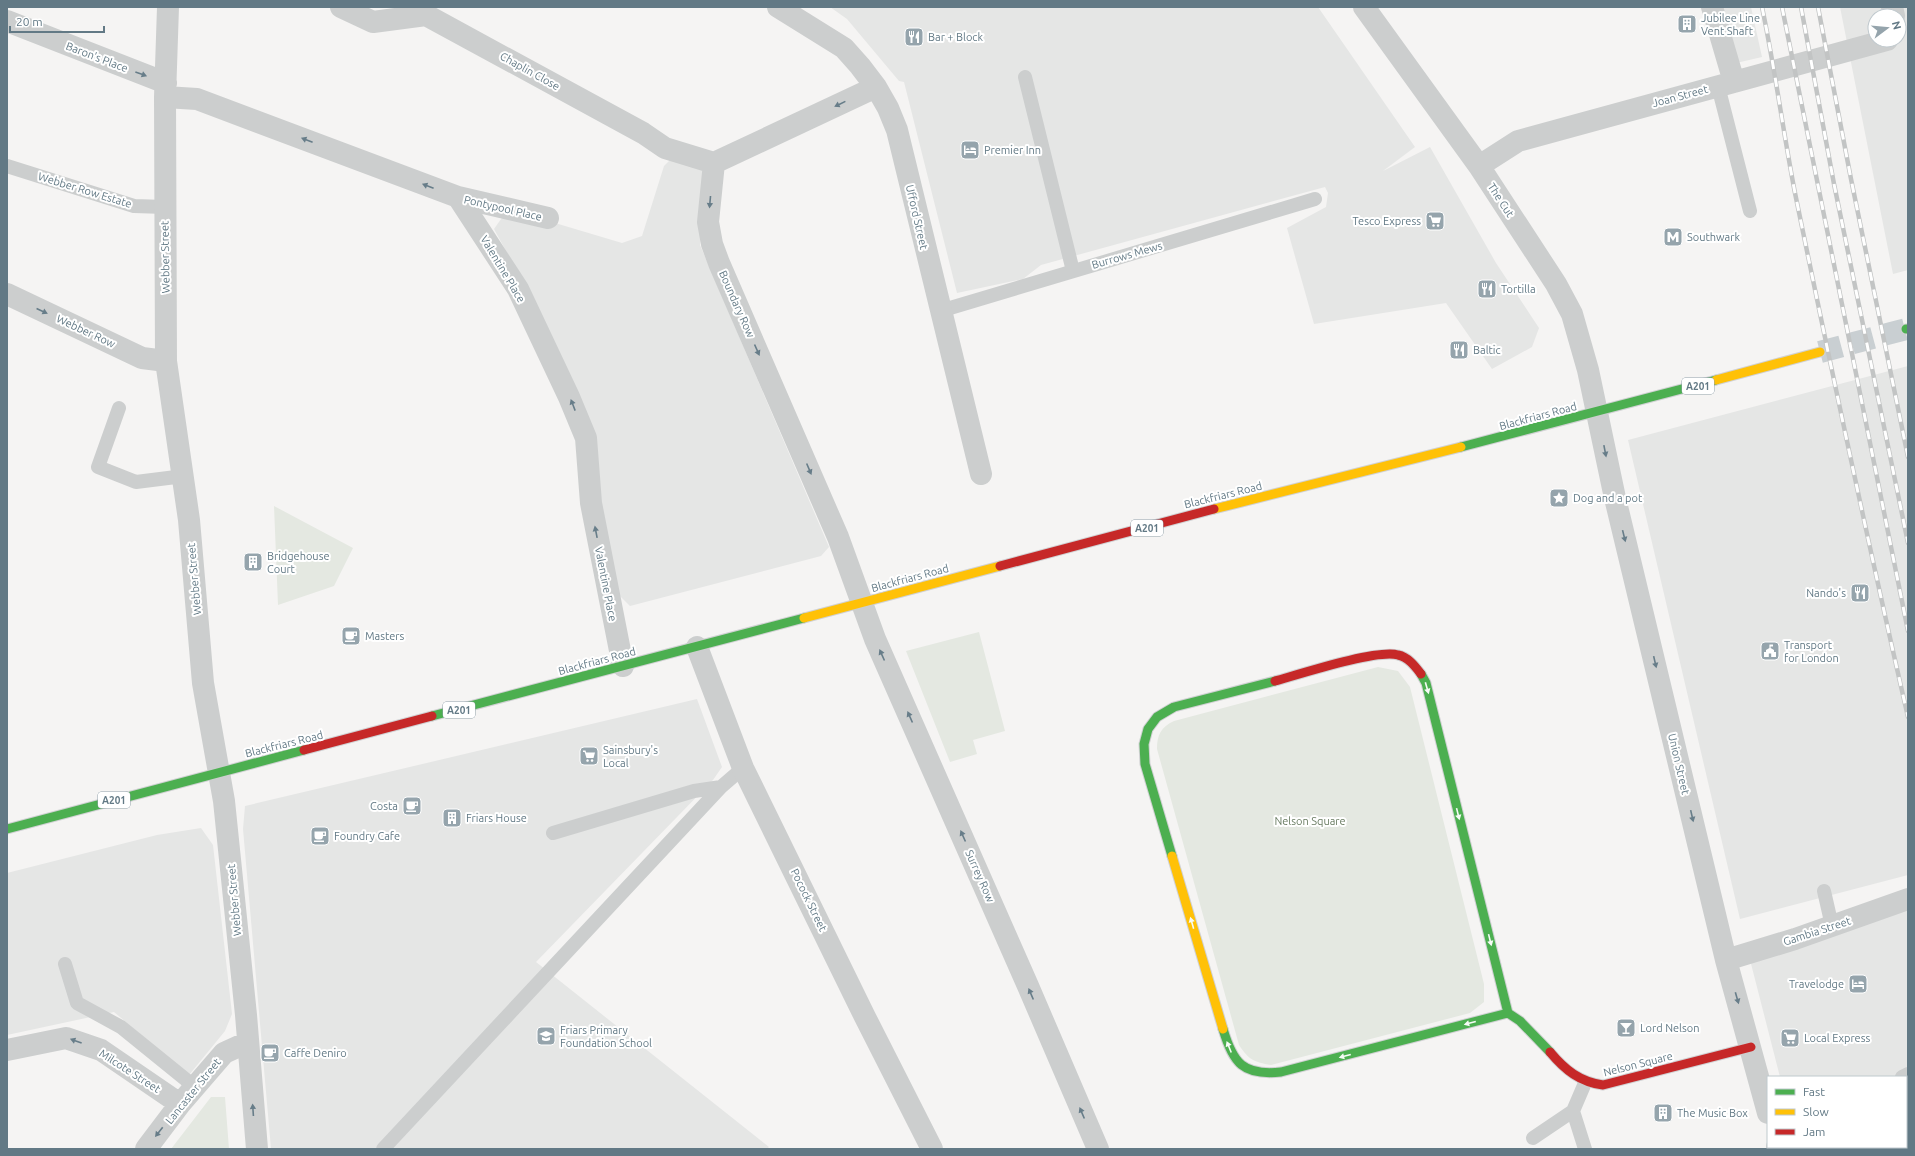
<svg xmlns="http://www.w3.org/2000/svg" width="1915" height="1156" viewBox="0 0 1915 1156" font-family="Ubuntu,sans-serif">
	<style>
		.built { fill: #e5e6e5; fill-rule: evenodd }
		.green { fill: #e4e8e1 }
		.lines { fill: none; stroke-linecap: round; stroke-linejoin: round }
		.primary-tunnel { stroke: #c9cfd2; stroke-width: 22; stroke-dasharray: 22 11; stroke-linecap: butt }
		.fast-casing { stroke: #d0d1d3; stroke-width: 11 }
		.slow-casing { stroke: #d0d1d3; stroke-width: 11 }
		.jam-casing { stroke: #d0d1d3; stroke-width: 11 }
		.lane { stroke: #cccece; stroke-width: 14 }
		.street { stroke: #cccece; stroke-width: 22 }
		.fast { stroke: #4caf50; stroke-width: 9 }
		.slow { stroke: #ffc107; stroke-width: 9 }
		.jam { stroke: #c62828; stroke-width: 9 }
		.rail-casing { stroke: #c2c4c4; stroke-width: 4.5 }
		.rail { stroke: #fff; stroke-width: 3; stroke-dasharray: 9; stroke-linecap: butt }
		.oneway { fill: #677d89 }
		.oneway2 { fill: #f6fbf6 }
		.labels { text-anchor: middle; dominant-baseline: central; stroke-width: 4; stroke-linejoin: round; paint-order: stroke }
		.shield { fill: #fff; stroke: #91a1aa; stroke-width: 1 }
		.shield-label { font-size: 10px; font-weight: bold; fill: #627985 }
		.poi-label { font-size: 11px; fill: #627985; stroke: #fff; text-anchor: start }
		.street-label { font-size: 11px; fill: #627985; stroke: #fff }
		.park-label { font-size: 11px; fill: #697c62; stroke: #fff }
	</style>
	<rect width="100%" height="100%" fill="#f5f4f3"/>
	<path class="built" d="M830,7H1318L1415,147L1383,171L1430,147L1496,263L1539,328L1532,347L1492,369L1446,303L1314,324L1287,228L1326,207L1328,193L1325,187L1041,265L1023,279L957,293L904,82L899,81L847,19Z
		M1703,7H1751L1762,57L1719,67Z
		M1840,7H1908V270L1893,274ZM1875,16H1899V40H1875Z
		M672,158L703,168L706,185L700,245L829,547L821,556L630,606L619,595L599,520L593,433L534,302L494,229L506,212L545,220L622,243L642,236L664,166Z
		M1908,366V875L1740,919L1628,440Z
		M697,699L722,767L713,780L536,962L769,1147L767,1149H271L243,829L245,806Z
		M201,828L213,845L232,1014L225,1031L189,1075L114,1012L7,1035V873L157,835Z
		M1908,896V1149H1801L1800,1147H1906V1077H1780L1748,952Z"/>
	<path class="green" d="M274,506L353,548L334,586L278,605Z
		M979,632L1005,731L973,740L977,754L950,762L906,651Z
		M1378,667L1398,671L1410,687L1484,984V1002L1470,1013L1271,1065C1254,1062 1249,1060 1239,1045L1157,749C1157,735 1161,727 1174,721Z
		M211,1097H225L229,1149H171Z"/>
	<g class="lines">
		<path class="primary-tunnel" d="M1820,352L1906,329"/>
		<defs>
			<path id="fast" d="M1906,329H1908
				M1461,447L1716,380
				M1421,674L1426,683L1508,1013
				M432,716L804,618
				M7,829L304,750
				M1172,856L1145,764L1144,744L1148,729L1157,717L1174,707L1275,681
				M1223,1029C1233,1063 1243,1076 1281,1072L1508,1013L1520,1021L1550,1052"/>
			<path id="slow" d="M1716,380L1820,352
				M1214,509L1461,447
				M804,618L1000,566
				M1172,856L1223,1029"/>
			<path id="jam" d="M1000,566L1214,509
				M1275,681C1300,674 1377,649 1398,655C1408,657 1415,666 1421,674
				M304,750L432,716
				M1550,1052C1565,1070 1580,1082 1603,1085L1751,1047"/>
		</defs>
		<use href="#fast" class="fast-casing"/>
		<use href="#slow" class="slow-casing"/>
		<use href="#jam" class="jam-casing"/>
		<path class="lane" d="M1025,77L1073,271
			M1718,86L1750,211
			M7,166L134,206L165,207
			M940,311L1315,199
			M119,408L98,467L136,482L184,476
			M553,833L694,791L721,787
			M1824,891L1832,926
			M65,964L77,1003L121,1027L195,1087
			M1902,1077L1908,1074
			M1585,1083L1573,1111L1585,1149
			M1533,1138L1573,1111
			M383,1149L721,787L743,768"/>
		<path class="street" d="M168,7L165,97L166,361L189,520L203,683L224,801L246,1015L257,1149
			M341,7L373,22L426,15L643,133L665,148L714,163
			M778,7L844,48L860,66L876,87L888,108L897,130L981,474
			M1364,7L1479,166L1556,284L1572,314L1588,370L1615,498L1726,960L1768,1113
			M1712,7L1734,82
			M1892,7L1894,16
			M7,21L166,83
			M165,97L197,99L458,197L518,289L569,397L586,438L591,503L623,666
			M714,163L708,222L712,244L719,263L838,537L875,639L1028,986L1098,1149
			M714,163L876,87
			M1479,166L1518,141L1887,40
			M458,197L548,218
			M7,294L142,358L166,361
			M697,647L743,768L865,1017L932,1149
			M1726,960L1795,939L1908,899
			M7,1050L66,1038L101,1050L180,1104
			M1777,1147V1149
			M146,1149L180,1104L224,1053L248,1042"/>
		<use href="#fast" class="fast"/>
		<use href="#slow" class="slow"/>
		<use href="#jam" class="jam"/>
		<defs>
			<path id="rail" d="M1762,7C1775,69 1783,131 1795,193C1831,368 1868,543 1908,717
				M1782,7L1908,631
				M1801,7L1834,184L1908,543
				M1818,7L1851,179L1908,457
				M1906,1099L1908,1098
				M1906,1116L1908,1115
				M1906,1141L1908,1140
				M1809,1149L1813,1147
				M1843,1149L1847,1147
				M1891,1149L1895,1147"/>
		</defs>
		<use href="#rail" class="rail-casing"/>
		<use href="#rail" class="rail"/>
	</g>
	<defs><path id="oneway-solid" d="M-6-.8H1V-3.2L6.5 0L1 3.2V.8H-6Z"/></defs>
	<g class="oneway">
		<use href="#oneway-solid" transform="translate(141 74) rotate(20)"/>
		<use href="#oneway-solid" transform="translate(840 104) rotate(154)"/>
		<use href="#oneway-solid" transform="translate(307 140) rotate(-159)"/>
		<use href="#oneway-solid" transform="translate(428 186) rotate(-159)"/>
		<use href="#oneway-solid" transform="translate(710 202) rotate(95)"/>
		<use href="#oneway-solid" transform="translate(42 311) rotate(25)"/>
		<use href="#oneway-solid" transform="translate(757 350) rotate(66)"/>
		<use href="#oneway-solid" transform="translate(573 405) rotate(-111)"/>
		<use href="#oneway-solid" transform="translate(1605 451) rotate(79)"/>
		<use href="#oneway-solid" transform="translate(809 469) rotate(67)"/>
		<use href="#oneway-solid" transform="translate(596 532) rotate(-101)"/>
		<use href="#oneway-solid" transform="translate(1624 536) rotate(76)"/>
		<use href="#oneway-solid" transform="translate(882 655) rotate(-114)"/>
		<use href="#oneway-solid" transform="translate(1655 662) rotate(77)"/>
		<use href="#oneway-solid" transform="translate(910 717) rotate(-114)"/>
		<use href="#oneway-solid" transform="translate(1692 816) rotate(77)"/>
		<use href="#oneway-solid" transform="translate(963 836) rotate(-114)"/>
		<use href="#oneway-solid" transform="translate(1031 994) rotate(-113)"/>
		<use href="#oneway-solid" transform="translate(1737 998) rotate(74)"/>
		<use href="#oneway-solid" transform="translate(76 1041) rotate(-160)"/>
		<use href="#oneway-solid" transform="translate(253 1110) rotate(-94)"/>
		<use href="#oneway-solid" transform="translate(1082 1113) rotate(-113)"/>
		<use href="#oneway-solid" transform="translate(159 1132) rotate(128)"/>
	</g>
	<g class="oneway2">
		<use href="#oneway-solid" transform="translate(1427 688) rotate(74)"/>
		<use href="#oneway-solid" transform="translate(1458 814) rotate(76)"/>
		<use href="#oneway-solid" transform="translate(1192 923) rotate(-106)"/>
		<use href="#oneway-solid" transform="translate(1490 940) rotate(76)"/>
		<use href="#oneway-solid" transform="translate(1470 1023) rotate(165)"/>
		<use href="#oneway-solid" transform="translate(1229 1047) rotate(-112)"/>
		<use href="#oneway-solid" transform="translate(1345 1056) rotate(165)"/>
	</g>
	<defs>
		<symbol id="building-square" viewBox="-11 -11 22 22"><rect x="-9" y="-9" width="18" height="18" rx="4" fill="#95a4ac" stroke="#fff"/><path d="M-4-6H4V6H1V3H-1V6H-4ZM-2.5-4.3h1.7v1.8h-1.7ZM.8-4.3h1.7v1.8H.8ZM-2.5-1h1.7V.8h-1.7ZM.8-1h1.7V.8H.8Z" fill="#fff"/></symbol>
		<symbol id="restaurant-square" viewBox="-11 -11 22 22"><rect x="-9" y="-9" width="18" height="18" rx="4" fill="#95a4ac" stroke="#fff"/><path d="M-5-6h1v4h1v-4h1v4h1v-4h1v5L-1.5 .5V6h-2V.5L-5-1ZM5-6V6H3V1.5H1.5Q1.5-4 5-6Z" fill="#fff"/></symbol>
		<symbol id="hotel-square" viewBox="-11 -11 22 22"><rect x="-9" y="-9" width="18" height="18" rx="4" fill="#95a4ac" stroke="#fff"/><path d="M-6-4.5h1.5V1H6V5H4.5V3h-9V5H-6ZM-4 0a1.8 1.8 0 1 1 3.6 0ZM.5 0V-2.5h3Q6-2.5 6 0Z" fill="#fff"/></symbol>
		<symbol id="supermarket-square" viewBox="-11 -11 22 22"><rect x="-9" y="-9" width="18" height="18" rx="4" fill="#95a4ac" stroke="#fff"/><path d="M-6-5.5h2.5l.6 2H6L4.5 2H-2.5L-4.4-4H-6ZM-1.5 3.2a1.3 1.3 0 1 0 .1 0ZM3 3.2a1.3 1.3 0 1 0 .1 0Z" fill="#fff"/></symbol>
		<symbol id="metro-square" viewBox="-11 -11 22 22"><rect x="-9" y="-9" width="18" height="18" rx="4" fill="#95a4ac" stroke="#fff"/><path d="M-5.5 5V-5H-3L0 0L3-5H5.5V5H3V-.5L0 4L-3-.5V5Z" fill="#fff"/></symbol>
		<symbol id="sight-square" viewBox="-11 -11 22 22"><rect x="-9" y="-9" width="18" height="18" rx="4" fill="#95a4ac" stroke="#fff"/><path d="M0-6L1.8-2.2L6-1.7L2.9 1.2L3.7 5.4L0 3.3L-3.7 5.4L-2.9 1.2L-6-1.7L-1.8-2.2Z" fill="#fff"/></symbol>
		<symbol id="cafe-square" viewBox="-11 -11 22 22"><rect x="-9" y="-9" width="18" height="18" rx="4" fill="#95a4ac" stroke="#fff"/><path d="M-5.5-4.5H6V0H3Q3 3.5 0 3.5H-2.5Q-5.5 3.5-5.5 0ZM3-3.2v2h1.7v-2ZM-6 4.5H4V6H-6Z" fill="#fff"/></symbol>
		<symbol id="civic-square" viewBox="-11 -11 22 22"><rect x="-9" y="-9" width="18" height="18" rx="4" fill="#95a4ac" stroke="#fff"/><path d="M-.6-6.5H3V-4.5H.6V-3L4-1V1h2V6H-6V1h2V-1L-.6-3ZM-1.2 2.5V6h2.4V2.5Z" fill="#fff"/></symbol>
		<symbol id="bar-square" viewBox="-11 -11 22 22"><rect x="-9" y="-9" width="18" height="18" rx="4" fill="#95a4ac" stroke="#fff"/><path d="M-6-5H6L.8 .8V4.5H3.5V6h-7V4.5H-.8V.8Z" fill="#fff"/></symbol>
		<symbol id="school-square" viewBox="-11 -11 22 22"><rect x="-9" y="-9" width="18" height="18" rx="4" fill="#95a4ac" stroke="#fff"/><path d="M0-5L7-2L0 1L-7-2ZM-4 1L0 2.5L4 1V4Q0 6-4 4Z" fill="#fff"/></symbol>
	</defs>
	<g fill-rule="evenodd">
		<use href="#building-square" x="1676" y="13" width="22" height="22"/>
		<use href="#restaurant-square" x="903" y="26" width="22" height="22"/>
		<use href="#hotel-square" x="959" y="139" width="22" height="22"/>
		<use href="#supermarket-square" x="1424" y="210" width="22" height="22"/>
		<use href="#metro-square" x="1662" y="226" width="22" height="22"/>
		<use href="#restaurant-square" x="1476" y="278" width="22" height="22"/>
		<use href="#restaurant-square" x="1448" y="339" width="22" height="22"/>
		<use href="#sight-square" x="1548" y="487" width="22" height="22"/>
		<use href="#building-square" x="242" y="551" width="22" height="22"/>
		<use href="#restaurant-square" x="1849" y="582" width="22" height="22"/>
		<use href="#cafe-square" x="340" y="625" width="22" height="22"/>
		<use href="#civic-square" x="1759" y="640" width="22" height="22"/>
		<use href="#supermarket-square" x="578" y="745" width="22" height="22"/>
		<use href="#cafe-square" x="401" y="795" width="22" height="22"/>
		<use href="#building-square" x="441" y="807" width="22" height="22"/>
		<use href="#cafe-square" x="309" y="825" width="22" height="22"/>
		<use href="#hotel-square" x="1847" y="973" width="22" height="22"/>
		<use href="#bar-square" x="1615" y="1017" width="22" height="22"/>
		<use href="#school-square" x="535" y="1025" width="22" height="22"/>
		<use href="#supermarket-square" x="1779" y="1027" width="22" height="22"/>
		<use href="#cafe-square" x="259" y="1042" width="22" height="22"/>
		<use href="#building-square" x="1652" y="1102" width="22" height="22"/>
	</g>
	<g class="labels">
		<g class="shield">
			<rect x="1682" y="378" width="32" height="16" rx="3"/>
			<rect x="1131" y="520" width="32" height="16" rx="3"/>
			<rect x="443" y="702" width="32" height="16" rx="3"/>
			<rect x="98" y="792" width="32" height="16" rx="3"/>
		</g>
		<g class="shield-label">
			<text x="1698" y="386">A201</text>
			<text x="1147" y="528">A201</text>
			<text x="459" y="710">A201</text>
			<text x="114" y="800">A201</text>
		</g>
		<g class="poi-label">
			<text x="1701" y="18">Jubilee Line<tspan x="1701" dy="13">Vent Shaft</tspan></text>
			<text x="928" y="37">Bar + Block</text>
			<text x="984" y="150">Premier Inn</text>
			<text x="1421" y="221" text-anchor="end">Tesco Express</text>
			<text x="1687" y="237">Southwark</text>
			<text x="1501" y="289">Tortilla</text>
			<text x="1473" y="350">Baltic</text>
			<text x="1573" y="498">Dog and a pot</text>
			<text x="267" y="556">Bridgehouse<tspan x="267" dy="13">Court</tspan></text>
			<text x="1846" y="593" text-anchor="end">Nando's</text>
			<text x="365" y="636">Masters</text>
			<text x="1784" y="645">Transport<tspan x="1784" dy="13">for London</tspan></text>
			<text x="603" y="750">Sainsbury's<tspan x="603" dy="13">Local</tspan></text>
			<text x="398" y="806" text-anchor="end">Costa</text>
			<text x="466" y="818">Friars House</text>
			<text x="334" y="836">Foundry Cafe</text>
			<text x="1844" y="984" text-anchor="end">Travelodge</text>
			<text x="1640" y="1028">Lord Nelson</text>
			<text x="560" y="1030">Friars Primary<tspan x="560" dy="13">Foundation School</tspan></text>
			<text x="1804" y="1038">Local Express</text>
			<text x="284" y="1053">Caffe Deniro</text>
			<text x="1677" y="1113">The Music Box</text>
		</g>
		<g class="street-label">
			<text transform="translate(97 57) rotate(21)">Baron's Place</text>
			<text transform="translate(530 71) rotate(29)">Chaplin Close</text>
			<text transform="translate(1680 96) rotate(-15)">Joan Street</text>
			<text transform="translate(85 190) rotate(17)">Webber Row Estate</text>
			<text transform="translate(1501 200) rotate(57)">The Cut</text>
			<text transform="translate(503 208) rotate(13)">Pontypool Place</text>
			<text transform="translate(917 217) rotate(77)">Ufford Street</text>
			<text transform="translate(1127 255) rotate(-16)">Burrows Mews</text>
			<text transform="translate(165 257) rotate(-91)">Webber Street</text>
			<text transform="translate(503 269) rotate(59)">Valentine Place</text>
			<text transform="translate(737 304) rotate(66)">Boundary Row</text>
			<text transform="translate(86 331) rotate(25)">Webber Row</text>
			<text transform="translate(1538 416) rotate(-15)">Blackfriars Road</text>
			<text transform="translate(1223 495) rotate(-14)">Blackfriars Road</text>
			<text transform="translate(910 578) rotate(-15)">Blackfriars Road</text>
			<text transform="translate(194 579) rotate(-95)">Webber Street</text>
			<text transform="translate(606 584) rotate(79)">Valentine Place</text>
			<text transform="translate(597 661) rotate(-15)">Blackfriars Road</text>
			<text transform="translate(284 744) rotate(-14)">Blackfriars Road</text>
			<text transform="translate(1679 764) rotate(77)">Union Street</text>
			<text transform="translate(980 876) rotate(66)">Surrey Row</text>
			<text transform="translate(234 900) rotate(-95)">Webber Street</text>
			<text transform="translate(809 900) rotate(64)">Pocock Street</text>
			<text transform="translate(1817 931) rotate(-18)">Gambia Street</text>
			<text transform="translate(1638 1064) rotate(-14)">Nelson Square</text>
			<text transform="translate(130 1071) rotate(33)">Milcote Street</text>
			<text transform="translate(193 1091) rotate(-51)">Lancaster Street</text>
		</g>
		<g class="park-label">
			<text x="1310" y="821">Nelson Square</text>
		</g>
	</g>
	<rect width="1915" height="1156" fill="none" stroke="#627985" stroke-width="16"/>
	<rect x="1767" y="1076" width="140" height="72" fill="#ffffff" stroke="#c0c9ce"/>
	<rect x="1775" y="1089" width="20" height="6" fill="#4caf50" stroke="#c0c9ce"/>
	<text x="1803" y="1096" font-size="12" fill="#627985">Fast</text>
	<rect x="1775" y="1109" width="20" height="6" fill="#ffc107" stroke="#c0c9ce"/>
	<text x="1803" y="1116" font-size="12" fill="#627985">Slow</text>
	<rect x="1775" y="1129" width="20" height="6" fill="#c62828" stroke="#c0c9ce"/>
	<text x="1803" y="1136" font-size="12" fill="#627985">Jam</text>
	<g transform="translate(1887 28) rotate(74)"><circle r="19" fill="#ffffff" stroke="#c0c9ce"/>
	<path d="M0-3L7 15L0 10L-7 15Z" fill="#95a4ac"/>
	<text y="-6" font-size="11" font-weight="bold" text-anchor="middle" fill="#627985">N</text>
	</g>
	<path d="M10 26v6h94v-6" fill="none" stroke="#627985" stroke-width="2"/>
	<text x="16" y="26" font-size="12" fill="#627985" stroke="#ffffff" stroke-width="3" paint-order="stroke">20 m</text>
</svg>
